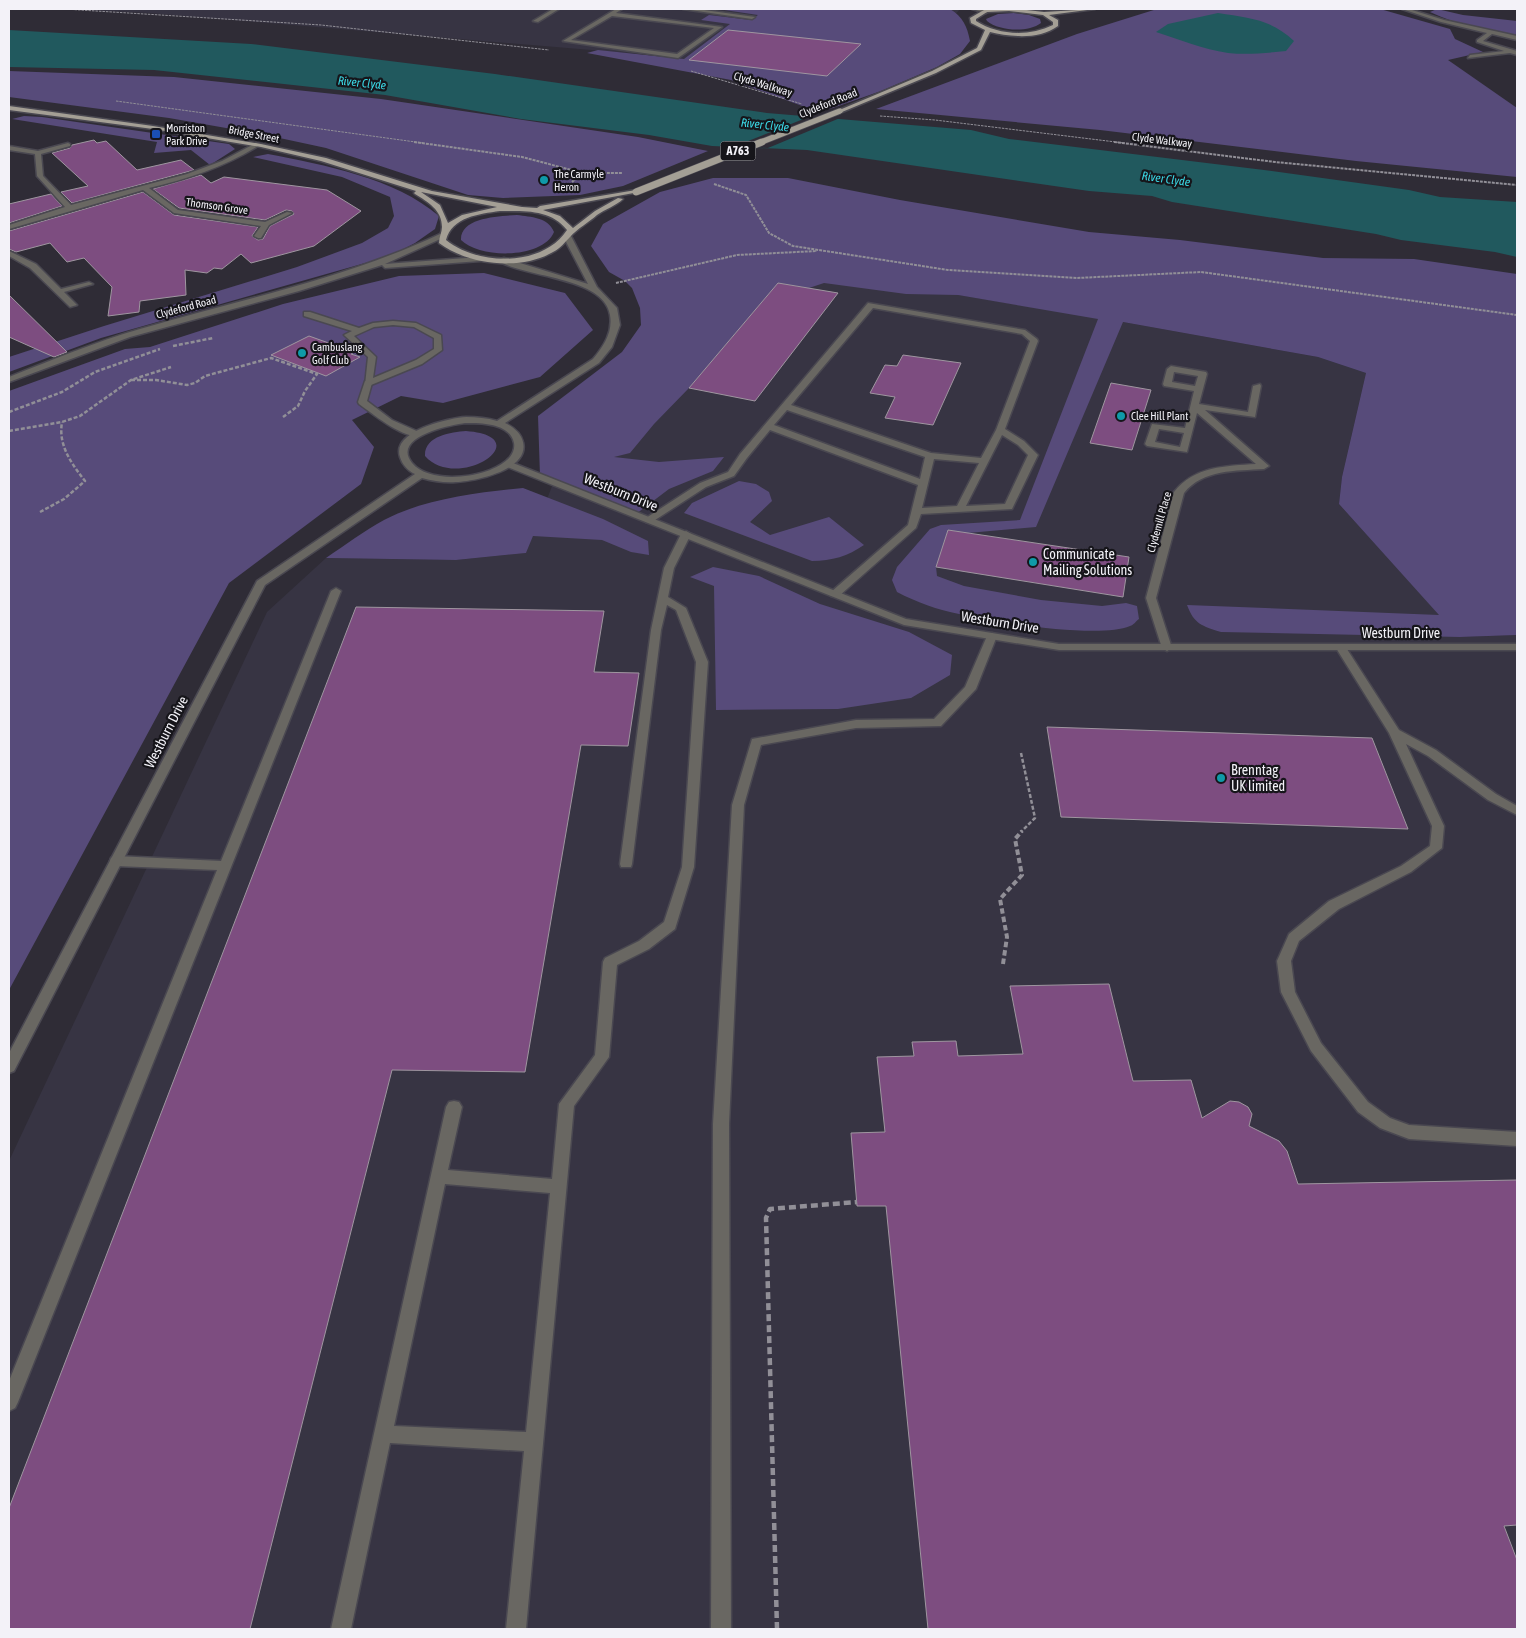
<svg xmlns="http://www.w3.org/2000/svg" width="1526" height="1638" viewBox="0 0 1526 1638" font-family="'Asap Condensed',sans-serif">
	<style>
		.built { fill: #373443 }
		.green { fill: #574b7a }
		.water { fill: #21595e }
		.pier { fill: #2f2c36 }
		.building { fill: #7d4d80; stroke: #9f96a0 }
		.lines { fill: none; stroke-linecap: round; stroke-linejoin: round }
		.service-casing { stroke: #4a4851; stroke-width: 3 }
		.minor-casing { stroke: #4a4851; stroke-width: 3 }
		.tertiary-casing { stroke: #4a4851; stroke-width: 3 }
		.primary-casing { stroke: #4a4851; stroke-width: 3 }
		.path-far4 { stroke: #918f97; stroke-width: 1; stroke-dasharray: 2.5 1; stroke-linecap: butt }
		.path-far3 { stroke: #918f97; stroke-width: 2; stroke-dasharray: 3 1; stroke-linecap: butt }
		.path-far2 { stroke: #918f97; stroke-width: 2.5; stroke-dasharray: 4 2; stroke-linecap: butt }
		.path-far1 { stroke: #918f97; stroke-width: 4; stroke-dasharray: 5.5 3; stroke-linecap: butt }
		.path { stroke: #918f97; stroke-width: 4.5; stroke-dasharray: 7 4; stroke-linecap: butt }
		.service { fill: #696762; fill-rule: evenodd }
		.minor { fill: #696762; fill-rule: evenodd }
		.tertiary { fill: #696762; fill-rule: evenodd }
		.primary { fill: #a49f95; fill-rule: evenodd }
		.primary-bridge-far1-casing { stroke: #4a4851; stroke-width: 7; stroke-linecap: butt }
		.primary-bridge-casing { stroke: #4a4851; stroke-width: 8; stroke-linecap: butt }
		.primary-bridge-far1 { stroke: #a49f95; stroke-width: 5.5 }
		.primary-bridge { stroke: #a49f95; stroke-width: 7 }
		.transit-dot { fill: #1a4fb4; stroke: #16151a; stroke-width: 2 }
		.culture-dot { fill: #0f9aa8; stroke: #16151a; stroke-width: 2 }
		.labels { text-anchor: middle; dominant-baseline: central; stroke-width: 4.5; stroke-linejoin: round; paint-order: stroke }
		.far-street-label { font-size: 11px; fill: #f3f2f8; stroke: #16151a }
		.far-poi-label { font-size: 11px; fill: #f3f2f8; stroke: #16151a; text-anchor: start }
		.far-water-label { font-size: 12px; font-style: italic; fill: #3bdbe8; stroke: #16151a }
		.shield { fill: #16151a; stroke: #b1b0b5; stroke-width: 1 }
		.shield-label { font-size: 12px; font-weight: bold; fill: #f3f2f8 }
		.street-label { font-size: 14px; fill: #f3f2f8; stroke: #16151a }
		.poi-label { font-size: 14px; fill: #f3f2f8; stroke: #16151a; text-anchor: start }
	</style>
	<rect width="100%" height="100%" fill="#2f2c36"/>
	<path class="built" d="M65,9H960L949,22L861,88L663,56L150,13Z
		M787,267L1123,322L1318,357L1366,373L1342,477L1339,504L1460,637L1517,635V1629H9V1161L267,612L326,558L456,560L526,553L563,458Z"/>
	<path class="green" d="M718,9H950C963,17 967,26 970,41L960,54L937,67L881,91L830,109L805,107L731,80L587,53L598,50L684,59L730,24L701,20L709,15L751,20L758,15Z
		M1157,9H1380L1450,29L1455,39L1483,52L1448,60L1517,108V177L1356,161L1100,130L876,109L1077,34Z
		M1437,9L1463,15L1517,21V36C1488,30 1457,25 1430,12Z
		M1014,13L1029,15L1040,19L1041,23C1028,33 999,31 987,21L986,19L998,14Z
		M9,71L174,77L381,99L638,137L708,151L623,186L580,195L503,198L468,195L326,148L261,134L169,118L9,97Z
		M24,116L42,117L229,144L235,149L210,165L191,150L154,153L157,142L12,119Z
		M268,154C324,165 395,178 439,216L435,229L415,243L390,256L101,338L9,372V357L104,326L297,267L362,243L388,228L394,216L390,197L342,177L253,157Z
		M713,178H788L900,200L1089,232L1180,240L1323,258L1414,259L1517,274V635L1460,637L1221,632C1202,626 1194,624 1187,605L1439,615L1339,504L1342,477L1366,373L1318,357L1123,322L1036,527L968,533L948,530L936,567L937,576L964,586L1041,600L1102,606L1126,603L1137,606L1139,619C1136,621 1134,625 1130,626C1099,639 994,622 959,614C938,610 916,602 897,592L892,580L897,567L930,529L941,525L1020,520L1098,319L958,295L906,294L824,283L809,288L778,283L689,388L654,424L630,453L614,457L659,462L724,457L713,471L669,489L636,514L540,476L538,416L622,352L641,325L640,308L632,288L625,281L609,272L591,246L603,224L660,192Z
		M517,215C531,217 548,217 554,232C543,259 480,259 461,240C460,217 500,216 517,215Z
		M484,273L565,293L593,330L540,377L443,403L401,396L352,420L374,447L361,484L229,583L9,990V391L125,349L150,347L283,304L399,276Z
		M466,431C541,437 458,493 425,456C424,436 451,432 466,431Z
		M739,481L756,484L769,492L772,501L750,522L770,535L829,517L864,545C848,556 832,561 812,561L684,513L692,503Z
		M523,488L603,519L648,541L649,555L631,552L602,540L533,536L526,553L456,560L326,558C345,545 364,531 384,520C424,499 478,492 523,488Z
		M713,567L759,576L820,604L909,632L952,655L950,675L911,698L838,709L716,710L714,586L690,577Z"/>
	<path class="water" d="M1218,13C1249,18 1271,19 1294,41L1286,51C1267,53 1247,55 1228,53C1203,49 1180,40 1156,32L1168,24Z
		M9,30L251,44L495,74L767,113L971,130L1009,139L1264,170L1409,190L1440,197L1517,202V257L1495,252L1401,240L1376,234L1172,202L1152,196L1089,191L807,150L712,146L649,135L521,119L385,95L154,70L9,67Z"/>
	<path class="pier" d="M811,116L840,118L768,148L733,147Z"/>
	<path class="building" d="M728,30L861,44L827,76L689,60Z
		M94,140L97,143L106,141L137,170L181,160L194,170L72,203L61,192L88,186L52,153L70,148L72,145Z
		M201,175L211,183L224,177L327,190L361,211L314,246L251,263L241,254L222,269L214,268L207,273L185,270L186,295L140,301L139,312L108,316L112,287L84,258L67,262L50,243L16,252L9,249V231L143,192L174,215L258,227L252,236L258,240L263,239L270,226L294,214L292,211L286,210L265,220L179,208L153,189Z
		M51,194L62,206L9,223V204Z
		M778,283L838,293L755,401L689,388Z
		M9,295L67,352L54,357L9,337Z
		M309,336L354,352L351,354L360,357L326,376L271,355Z
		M903,355L961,363L933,425L885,418L895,397L870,393L885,365L897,366Z
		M1111,383L1151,390L1132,450L1090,443Z
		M948,530L1129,557L1123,597L936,567Z
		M356,607L604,611L594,672L639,673L628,746L581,745L525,1072L392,1070L250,1629H9V1508Z
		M1047,727L1372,738L1408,829L1061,817Z
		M1109,984L1133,1081L1191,1080L1202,1118L1230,1101L1239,1102L1248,1107L1252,1114L1249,1126L1279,1141L1287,1151L1298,1184L1517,1180V1525L1504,1526L1517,1560V1629H928L886,1206H857L851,1133L885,1132L877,1057L914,1056L912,1042L956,1041L958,1056L1023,1054L1010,986Z"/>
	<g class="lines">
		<defs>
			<path id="service" d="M553,9H559L538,22L533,21Z
				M616,9H622L616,13L722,27L678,58L563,41ZM612,16L714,28L677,54L571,40Z
				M683,9H697L755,17L752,19Z
				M868,303L1025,330L1037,339L1038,341L1005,429L1024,441L1038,455L1012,509L921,514L916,528L839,596H831L830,594L831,592L908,525L918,485L770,430L747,458L734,476L706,487L652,522H646V518L700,483L728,472L740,454ZM873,308L1022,334L1030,341L996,430L981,458L931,453L791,405ZM787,410L925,457L920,479L774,425ZM1002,435L1018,445L1028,455L1005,504L966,506ZM934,459L979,463L957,506L922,508Z
				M304,312H310L359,328L373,323L393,321L416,323L441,335L442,350L422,364L371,385H365L368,357L344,335L352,331L304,316ZM393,325L414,327L434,338V349L416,360L373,378L376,357L354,336L374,327Z
				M1171,366L1206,372L1207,374L1199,404L1248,412L1253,386L1260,384L1261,386L1255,417L1205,410L1269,466L1264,469C1236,471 1203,469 1184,493L1156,598L1172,648L1167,651L1162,648L1146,598L1174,492C1194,466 1226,466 1256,464L1197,413L1187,452L1147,446L1145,444L1152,424L1185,428L1194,391L1164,386L1163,384L1167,369ZM1174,372L1198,376L1195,386L1172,382ZM1159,429L1184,433L1180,447L1155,442Z
				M686,531L691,534L674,568L668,597L686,608L708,662L694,867L675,929L649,949L617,965L609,1057L574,1106L526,1629H506L524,1451L390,1443L351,1629H331L446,1107L449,1102L454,1101L459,1102L462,1107L448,1170L552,1179L559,1104L595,1055L603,962L605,958L639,941L664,922L682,867L696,662L676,610L667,605L661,630L632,864L631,867H621L620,864L651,630L664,568L681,534ZM445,1184L550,1193L526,1432L394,1426Z
				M336,588L341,591L18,1402L15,1408L9,1411V1381L217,870L116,866L111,864L110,861L111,858L116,856L221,861L331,591Z
				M992,633L997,636L976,689L941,726L856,728L761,745L744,805L729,1124L731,1629H711L713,1124L732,805L752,739L856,720L934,719L965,687L987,636Z
				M1341,645L1345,646L1399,730L1436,750L1496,794L1517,806V815L1488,800L1428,756L1406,744L1444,826L1442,848L1411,872L1339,909L1299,941L1291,961L1295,992L1321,1043L1368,1102L1390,1118L1409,1125L1517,1132V1146L1409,1139L1380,1128L1358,1112L1311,1051L1281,992L1277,961L1289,934L1329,901L1401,866L1430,846L1432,826L1389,733L1336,648Z"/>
			<path id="minor" d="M972,9L989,11L986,13Z
				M1402,9H1409L1444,20L1517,36V40L1492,34L1483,41L1517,51V55L1510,53L1468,58L1470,55L1504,51L1477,42V40L1487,33L1441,22Z
				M68,143L70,144V146L41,154L43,176L71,205L187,174L222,161L256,143L259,145L258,146C224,167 188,179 149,188L178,210L265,222L287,212L292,213L269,225L261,238H258L254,236L261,226L174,213L143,190L9,229V225L65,207L37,176L35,154L9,150V146L38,151Z
				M9,251L36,264L61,289L89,282L93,284L64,292L77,305L70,307L30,268L9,256Z
				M365,381L372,383L367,401L392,420L419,432V436C402,438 373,414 359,404L358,402Z
				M508,461L906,619L1059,644H1517V650H1059L904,625L505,466L503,464Z"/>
			<path id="tertiary" d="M440,234L447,236L385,264L480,257L484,259L480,261L385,268L382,265L299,291L130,337L9,382V377C52,360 95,342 140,329C242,299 344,279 440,234Z
				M565,236H571L597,287L617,308L620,325L612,347L599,363L505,423C513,427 521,433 523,442C530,470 475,481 456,482C445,483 433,481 422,478L265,585L14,1071L9,1073V1053L257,581L415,474C408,471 402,464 400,457C391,431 449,418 466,417C477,417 487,418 497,421L593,359C604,346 613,332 610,315C604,276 523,278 497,260L504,258L588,284L564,238ZM465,423C481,423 510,423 514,443C515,448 513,453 510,457C492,478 431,486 412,463C391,437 450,425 465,423Z"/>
			<path id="primary" d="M994,9H1018L1044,12L1095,9L1049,15L1058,20V26C1039,40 1011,37 990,32L981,50L936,73L842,112L837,111L932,71L977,48L985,30L971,23L970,18L984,10ZM1009,11L1043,15L1053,22V25C1028,37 998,35 976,21V19L987,12Z
				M9,106L153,126L261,144L326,158L432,191L522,207L537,208L540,206L636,190L639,192L543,210L560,216L573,228L595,211L618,198L623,199C616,206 605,209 597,215C589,222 577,229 570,237C564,243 561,248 553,252C521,271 468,265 439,243C439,237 442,232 442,227C442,210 428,202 415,194L414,193L416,191L321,161L261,147L153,129L9,110ZM421,192L497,207L462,215L448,223L440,205ZM500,211C524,211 551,209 567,230C543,267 478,266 446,240C452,217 479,214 500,211Z"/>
		</defs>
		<use href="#service" class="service-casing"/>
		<use href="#minor" class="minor-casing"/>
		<use href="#tertiary" class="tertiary-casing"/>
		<use href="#primary" class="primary-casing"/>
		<path class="path-far4" d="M64,9L321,25L549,50
			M691,71L802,104
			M116,101L423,143
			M880,116L935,120L1124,143"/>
		<path class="path-far3" d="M414,142L522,157L583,173H622
			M1114,142L1275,162L1517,185
			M572,182L583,173
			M714,184L746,195L769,233L793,246L948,270L1077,278L1201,272L1517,315
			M616,283L737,255L817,251"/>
		<path class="path-far2" d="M173,346L213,338
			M131,380H156L187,385L195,383L205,376L271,358L317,374L305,391L298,406L283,417
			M9,412L62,392L95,372L160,349
			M9,431L62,422L80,416L131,380L171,367
			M40,512L64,499L85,481C71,463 58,445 62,422
			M1021,753L1035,818L1021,832"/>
		<path class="path-far1" d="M1003,964L1007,937L1000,899L1022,875L1015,839L1022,831"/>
		<path class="path" d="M777,1629L766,1218L770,1209L857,1202"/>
		<use href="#service" class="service"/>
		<use href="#minor" class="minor"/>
		<use href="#tertiary" class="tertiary"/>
		<use href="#primary" class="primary"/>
		<defs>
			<path id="primary-bridge-far1" d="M759,143L840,111"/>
			<path id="primary-bridge" d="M636,192L762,142"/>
		</defs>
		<use href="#primary-bridge-far1" class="primary-bridge-far1-casing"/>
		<use href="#primary-bridge" class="primary-bridge-casing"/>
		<use href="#primary-bridge-far1" class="primary-bridge-far1"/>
		<use href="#primary-bridge" class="primary-bridge"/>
	</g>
	<rect class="transit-dot" x="151" y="129" width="10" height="10" rx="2.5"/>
	<g class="culture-dot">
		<circle cx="544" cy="180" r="5"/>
		<circle cx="302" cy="353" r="5"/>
		<circle cx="1121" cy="416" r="5"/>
		<circle cx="1033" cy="562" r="5"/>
		<circle cx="1221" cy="778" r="5"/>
	</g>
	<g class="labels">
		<g class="far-street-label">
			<text transform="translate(763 84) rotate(17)">Clyde Walkway</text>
			<text transform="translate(828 103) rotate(-22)">Clydeford Road</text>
			<text transform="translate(254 134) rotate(11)">Bridge Street</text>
			<text transform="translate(1162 140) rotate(7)">Clyde Walkway</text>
			<text transform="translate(217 206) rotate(8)">Thomson Grove</text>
			<text transform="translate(186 307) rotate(-15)">Clydeford Road</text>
			<text transform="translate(1159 522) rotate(-74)">Clydemill Place</text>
		</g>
		<g class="far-poi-label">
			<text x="166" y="128">Morriston<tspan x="166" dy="13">Park Drive</tspan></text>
			<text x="554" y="174">The Carmyle<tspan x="554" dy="13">Heron</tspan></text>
			<text x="312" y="347">Cambuslang<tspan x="312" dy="13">Golf Club</tspan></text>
			<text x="1131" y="416">Clee Hill Plant</text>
		</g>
		<g class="far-water-label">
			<text transform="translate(362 83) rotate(6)">River Clyde</text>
			<text transform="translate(765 125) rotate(6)">River Clyde</text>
			<text transform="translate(1166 179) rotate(8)">River Clyde</text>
		</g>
		<rect class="shield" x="720.5" y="141.5" width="35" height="19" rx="4"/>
		<g class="shield-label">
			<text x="738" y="151">A763</text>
		</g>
		<g class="street-label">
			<text transform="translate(621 492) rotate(22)">Westburn Drive</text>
			<text transform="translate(1000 622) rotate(9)">Westburn Drive</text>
			<text x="1401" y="633">Westburn Drive</text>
			<text transform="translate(166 732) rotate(-63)">Westburn Drive</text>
		</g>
		<g class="poi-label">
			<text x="1043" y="554">Communicate<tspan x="1043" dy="16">Mailing Solutions</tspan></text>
			<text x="1231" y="770">Brenntag<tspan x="1231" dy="16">UK limited</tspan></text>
		</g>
	</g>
	<rect width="1526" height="1638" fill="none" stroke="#f3f2f8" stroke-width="20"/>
</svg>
